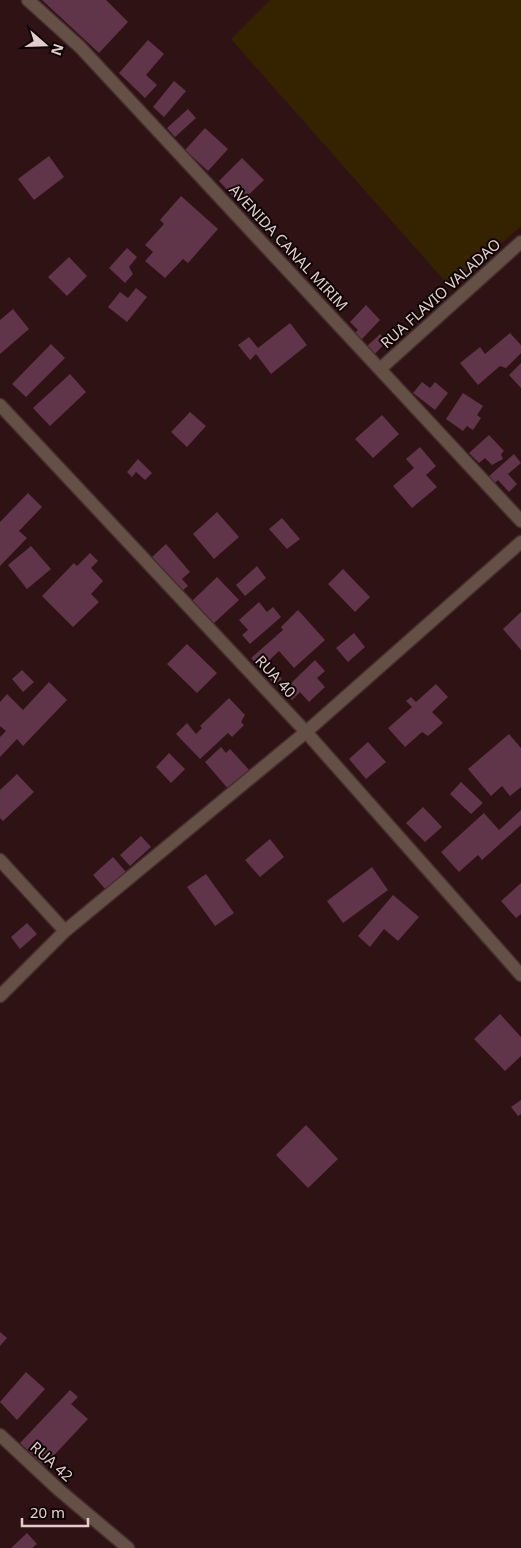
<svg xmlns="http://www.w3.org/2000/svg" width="521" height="1548" viewBox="0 0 521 1548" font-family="'Noto Sans',sans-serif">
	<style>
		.green { fill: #352300 }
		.building { fill: #603449 }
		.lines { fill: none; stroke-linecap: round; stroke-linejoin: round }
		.minor-casing { stroke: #482d2e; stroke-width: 15 }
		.minor { stroke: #645046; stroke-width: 12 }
		.labels { text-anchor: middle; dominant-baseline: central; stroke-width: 4; stroke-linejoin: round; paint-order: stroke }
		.street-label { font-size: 15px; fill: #e2cdcc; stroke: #0f0404 }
	</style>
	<rect width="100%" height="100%" fill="#2f1314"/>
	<path class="green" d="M270,0H521V226L451,288L231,39Z"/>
	<path class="building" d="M42,0H106L128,22L99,53Z
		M148,40L164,54L146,75L157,85L145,98L119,73Z
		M174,81L186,91L164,117L153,107Z
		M188,109L196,118L175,137L167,128Z
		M205,128L228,149L208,171L185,150Z
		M49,156L64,177L34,200L18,179Z
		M242,158L264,180L240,203L219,181Z
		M181,196L218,229L188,263L183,259L165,278L145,261L153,252L145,245L164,224L160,220Z
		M127,248L137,257L129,267L133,274L125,283L109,268Z
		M69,257L87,276L67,296L48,277Z
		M136,288L147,297L127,322L108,307L120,292L128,298Z
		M366,305L380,320L361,340L354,333L358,330L350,322Z
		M13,309L29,329L0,354V320Z
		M290,323L307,345L271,374L256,354L250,360L238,345L249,337L258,348Z
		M510,333L521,345V353L506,368L500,366L478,385L460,363L480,347L485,354Z
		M380,334L387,341L374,355L366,347Z
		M51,344L65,358L26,397L12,384Z
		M521,363V388L509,375Z
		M70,374L86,392L50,426L33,408Z
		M422,382L430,388L435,382L448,393L435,410L413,393Z
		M463,393L483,406L477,415L481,418L473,430L467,426L463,431L446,419Z
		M190,412L206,426L187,447L171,432Z
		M382,415L399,434L373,458L355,439Z
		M489,435L504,451L501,454L503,459L492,465L485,458L479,463L469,453Z
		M420,447L436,466L426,475L437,487L412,508L393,486L414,468L406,459Z
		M514,454L521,463L508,474L517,484L509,492L498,480L494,484L488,477Z
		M138,459L152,473L145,480L136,472L132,477L127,472Z
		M28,493L42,507L19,531L27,538L0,566V522Z
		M217,512L239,537L214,559L193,534Z
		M282,518L300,539L287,549L269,529Z
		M166,544L190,572L182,579L188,586L182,591L152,557Z
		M31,546L51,569L27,589L8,565Z
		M90,553L98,561L91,568L103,581L91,594L99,602L73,627L42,596L74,563L77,566Z
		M257,566L266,578L245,596L236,585Z
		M343,569L370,597L355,612L328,584Z
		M217,577L239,600L213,624L192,601Z
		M259,602L267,612L273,607L281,617L250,644L242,635L248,630L239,620Z
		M298,610L325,640L294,668L279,651L260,669L251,658L283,630L281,627Z
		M521,612V650L503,629Z
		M354,633L365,647L348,662L336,648Z
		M187,644L217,673L197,693L167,664Z
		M315,660L325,671L317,678L325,687L309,702L300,692L292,700L283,691Z
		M22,670L34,682L23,692L12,679Z
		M275,670L282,679L274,685L268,676Z
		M49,682L67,700L23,746L17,739L0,757V737L6,731L0,726V702L7,694L23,710Z
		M436,684L448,697L432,712L443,723L428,736L422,732L405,747L388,728L412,707L406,701L411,697L416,702Z
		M229,698L245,715L241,722L244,725L232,737L228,733L200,759L176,734L187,723L196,734L202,728L200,726Z
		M509,734L521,748V787L510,796L502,786L491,796L468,769Z
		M368,742L386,762L366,779L349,759Z
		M221,747L226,753L230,749L251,772L230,791L205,762Z
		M169,753L185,769L171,783L156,767Z
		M17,774L34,792L3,821L0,818V790Z
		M461,782L483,803L471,814L450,794Z
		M423,807L442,827L425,842L406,823Z
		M521,810V825L482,860L478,855L459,872L441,852L484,813L499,830Z
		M141,836L151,847L130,866L120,855Z
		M270,839L284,857L260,877L245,860Z
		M113,857L126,872L106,890L93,875Z
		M372,867L388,890L343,923L327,901Z
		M206,874L234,913L215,926L187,887Z
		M521,883V914L516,918L501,901Z
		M393,895L419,917L398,941L384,929L370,947L358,936Z
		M27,923L37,934L20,949L11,937Z
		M500,1014L521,1037V1056L505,1071L474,1039Z
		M521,1100V1114L518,1116L511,1107Z
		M306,1125L338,1159L308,1188L276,1155Z
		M0,1332L7,1338L0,1346Z
		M26,1372L45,1389L17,1420L0,1402Z
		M70,1390L78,1397L71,1404L88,1419L44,1466L20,1443Z
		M27,1533L37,1544L32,1548H11Z"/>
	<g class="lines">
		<defs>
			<path id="minor" d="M28,0L80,47L521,521
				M380,369L521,242
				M0,405L306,732L521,975
				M0,860L65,931
				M0,996L65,931L306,732L521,542
				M0,1435L59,1490L128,1548"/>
		</defs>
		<use href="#minor" class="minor-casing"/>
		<use href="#minor" class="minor"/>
	</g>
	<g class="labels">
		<g class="street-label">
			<text transform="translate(289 247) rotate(47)">AVENIDA CANAL MIRIM</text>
			<text transform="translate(440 293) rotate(-42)">RUA FLAVIO VALADAO</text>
			<text transform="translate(276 676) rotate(47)">RUA 40</text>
			<text transform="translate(52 1461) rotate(42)">RUA 42</text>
		</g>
	</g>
	<g transform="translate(45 45) rotate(110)" stroke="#0f0404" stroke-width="4" paint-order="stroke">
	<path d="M0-4L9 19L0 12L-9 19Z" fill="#e2cdcc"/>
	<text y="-8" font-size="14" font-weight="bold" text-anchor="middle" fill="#e2cdcc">N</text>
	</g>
	<path d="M22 1518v8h66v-8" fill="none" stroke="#e2cdcc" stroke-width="2.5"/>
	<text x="30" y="1518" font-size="15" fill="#e2cdcc" stroke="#0f0404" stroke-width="4" paint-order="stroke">20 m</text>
</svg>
